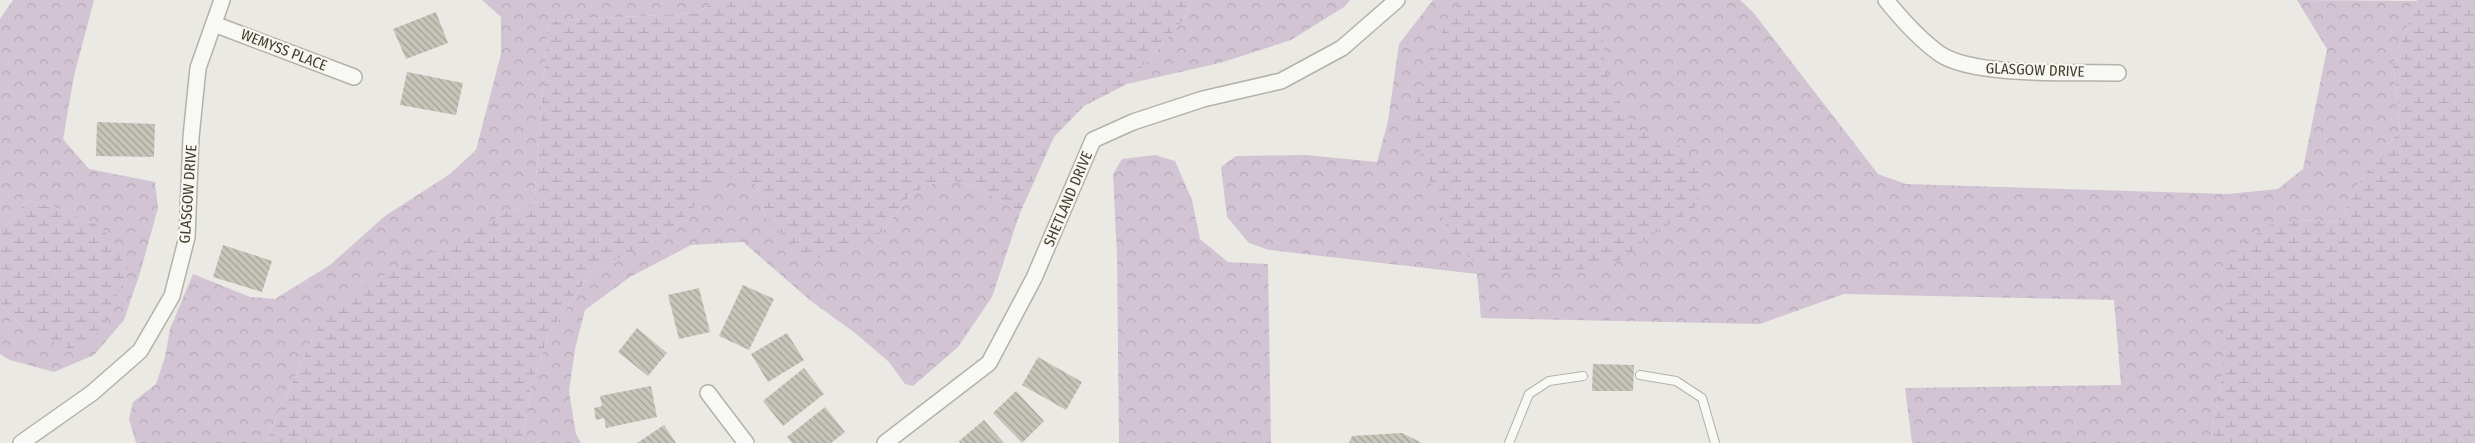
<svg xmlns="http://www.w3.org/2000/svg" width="2475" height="443" viewBox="0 0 2475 443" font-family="'Fira Sans Condensed',sans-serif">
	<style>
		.forest { fill: url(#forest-crowns) }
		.wetland { fill: url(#wetland-marsh) }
		.building { fill: url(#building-back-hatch) }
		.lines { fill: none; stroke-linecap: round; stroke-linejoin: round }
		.lane-casing { stroke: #b4b2a8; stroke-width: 10 }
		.street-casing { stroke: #b4b2a8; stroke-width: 18 }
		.lane { stroke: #f8f8f5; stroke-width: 8 }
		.street { stroke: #f8f8f5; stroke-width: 15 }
		.labels { text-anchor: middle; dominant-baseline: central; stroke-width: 4.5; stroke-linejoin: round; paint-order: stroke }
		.street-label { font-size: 15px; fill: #423e2b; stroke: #f7f6f2 }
	</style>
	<defs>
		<pattern id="forest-crowns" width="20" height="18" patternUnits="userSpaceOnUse" patternTransform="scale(1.25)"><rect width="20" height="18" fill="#d3c4d4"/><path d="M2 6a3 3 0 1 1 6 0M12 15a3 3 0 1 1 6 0" fill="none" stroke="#b6a9b6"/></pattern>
		<pattern id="wetland-marsh" width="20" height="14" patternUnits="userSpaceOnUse" patternTransform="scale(1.25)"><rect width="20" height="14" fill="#d3c4d4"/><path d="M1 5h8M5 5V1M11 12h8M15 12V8" fill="none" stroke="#b6a9b6"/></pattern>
		<pattern id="building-back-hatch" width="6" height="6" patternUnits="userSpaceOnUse" patternTransform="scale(1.25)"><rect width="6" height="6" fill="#c7c5ba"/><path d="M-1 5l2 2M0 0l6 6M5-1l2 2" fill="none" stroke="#a3a197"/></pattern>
	</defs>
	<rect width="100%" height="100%" fill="#eae9e3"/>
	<path class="forest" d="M13,0H94L74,76L63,139L89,169L155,182L158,208L140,273L124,320L94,355L54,372L10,360L0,354V304L28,332L102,227L64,210L28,200L0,234V19Z
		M482,0H718L696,13L548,21L534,206L509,210L319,324L269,434L268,443H136L129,419L133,402L156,384L165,357L170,329L193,274L250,297L275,299L330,265L385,216L450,174L476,150L501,54V17Z
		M1190,0H1350L1344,7L1291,40L1220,63L1127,84L1185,18Z
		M1433,0H1740L1753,12L1878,174L1906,184L2228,194L2278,189L2303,169L2327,49L2297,0L2417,1L2393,63L2400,130L2359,182L2340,222L2298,220L2222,375L2210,443H1912L1905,388L2121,385L2114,300L1844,294L1760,324L1481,318L1477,274L1269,250L1249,243L1227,217L1221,167L1236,156L1306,155L1377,162L1388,121L1399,44Z
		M1155,155L1175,161L1192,200L1200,239L1228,262L1268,264L1271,443H1119L1117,255L1113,174L1122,159Z
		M723,174L758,185L765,217L881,233L911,194L945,178L980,188L1020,213L992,297L958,347L913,386L905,384L889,362L855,333L811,301L743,242L691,245L630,277L585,310L575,349L569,391L576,434L581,443H522L531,387L549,333L592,271L639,249L675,227Z"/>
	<path class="wetland" d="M718,0H1190L1185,18L1127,84L1084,106L1054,137L1020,213L980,188L945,178L911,194L881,233L839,256L806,259L765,217L758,185L723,175L675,227L639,249L592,271L549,333L531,387L522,443H268L269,434L319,324L375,279L447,246L509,210L534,206L548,21L696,13Z
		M1469,0H1593L1601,16L1605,67L1616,95L1634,128L1685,149L1699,164L1700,189L1693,211L1660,229L1617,262L1562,273H1515L1476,263L1450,241L1439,205L1421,158L1410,118L1435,46L1456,6Z
		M2417,0H2475V443H2210L2222,375L2226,255L2269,225L2298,220L2340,222L2359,182L2400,130L2393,63Z
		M28,200L64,210L102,227L128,269L105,324L78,352L28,332L0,304V234Z"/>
	<path class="building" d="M436,12L448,43L406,59L393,29Z
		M407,72L463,83L456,115L400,105Z
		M97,122L155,124L154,157L96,156Z
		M223,245L272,261L262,292L213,277Z
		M743,285L774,299L749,350L719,336Z
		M699,288L710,332L679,339L668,295Z
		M637,328L667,353L648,376L618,352Z
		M787,333L804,360L768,382L751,354Z
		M1038,357L1082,382L1066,410L1022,385Z
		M1593,364L1634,365L1633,391H1592Z
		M804,368L824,394L783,426L763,401Z
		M651,386L657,417L606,428L604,418L596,420L594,408L602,406L600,396Z
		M1016,391L1044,421L1022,443L993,413Z
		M825,407L845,432L831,443H792L787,437Z
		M984,420L1004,443H960L959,441Z
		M664,425L676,443H637Z
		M1402,433L1422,443H1349L1352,436Z"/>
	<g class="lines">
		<defs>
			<path id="lane" d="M1640,375L1676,381L1702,398L1715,443
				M1509,443L1529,394L1549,381L1583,376"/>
			<path id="street" d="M1886,0C1902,20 1919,39 1940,54C1974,77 2075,72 2118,73
				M214,24L354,77
				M708,393L746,443
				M21,443L92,393L140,351L172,296L187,237L191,137L198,68L222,0
				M885,443L989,363L1034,278L1093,140L1133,122L1203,99L1281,81L1342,48L1397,0"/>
		</defs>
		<use href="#lane" class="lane-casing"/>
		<use href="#street" class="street-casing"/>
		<use href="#lane" class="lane"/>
		<use href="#street" class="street"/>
	</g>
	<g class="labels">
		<g class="street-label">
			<text transform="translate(284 50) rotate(21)">WEMYSS PLACE</text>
			<text transform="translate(2035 70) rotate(2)">GLASGOW DRIVE</text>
			<text transform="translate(188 194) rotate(-86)">GLASGOW DRIVE</text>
			<text transform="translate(1068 199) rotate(-67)">SHETLAND DRIVE</text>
		</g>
	</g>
</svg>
